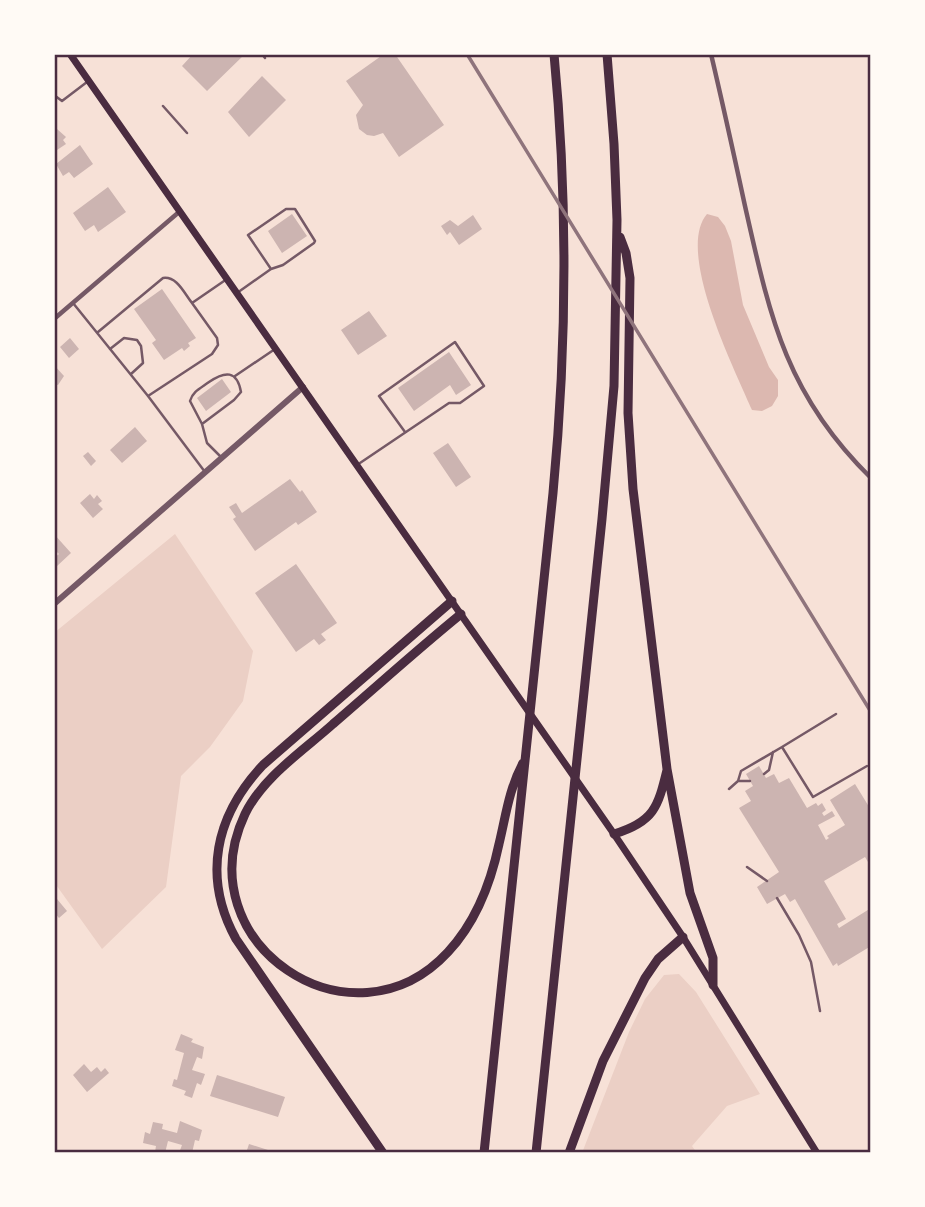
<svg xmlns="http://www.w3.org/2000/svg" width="925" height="1207" viewBox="0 0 925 1207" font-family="Mulish,sans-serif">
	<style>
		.green { fill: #ebcfc5 }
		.water { fill: #dcb8b0 }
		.building { fill: #ccb4b1 }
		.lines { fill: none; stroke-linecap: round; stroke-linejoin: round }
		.service { stroke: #755966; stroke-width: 2.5 }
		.minor { stroke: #755966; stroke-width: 4.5 }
		.tertiary { stroke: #755966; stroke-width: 6 }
		.primary { stroke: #4a2c40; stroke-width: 7 }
		.motorway { stroke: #4a2c40; stroke-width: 9 }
		.rail { stroke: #8f747c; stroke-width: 3.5 }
		.neatline { fill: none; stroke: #4a2c40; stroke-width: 2.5 }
	</style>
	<rect width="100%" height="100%" fill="#f7e1d7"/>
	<path class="green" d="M175,534L253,651L243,701L210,747L181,776L166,887L102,949L54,882V633Z
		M679,974L696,992L760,1094L727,1106L692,1146L697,1153H582L629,1032L645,999L664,975Z"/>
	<path class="water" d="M707,214L718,217L725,226L731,241L743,305L769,367L778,380V396L772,406L762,411L752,410C735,370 675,251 707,214Z"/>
	<path class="building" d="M193,54H245L207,91L182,66Z
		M384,54H395L444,125L399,157L383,133L374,136L367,135L359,129L356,115L363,105L346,81Z
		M262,76L286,100L249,137L228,112Z
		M57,129L66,137L63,140L66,144L54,152V130Z
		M80,145L93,164L74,178L69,172L63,176L56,164Z
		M108,187L126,212L98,232L94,225L85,231L73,213Z
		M292,214L307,236L282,253L268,231Z
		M473,215L482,229L459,245L450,232L447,235L441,226L450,220L458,226Z
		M162,289L196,338L188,343L190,346L184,351L182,348L164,360L152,343L156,340L134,309Z
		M369,311L387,336L358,355L341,330Z
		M70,338L79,349L69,358L60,347Z
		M449,352L471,385L456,395L450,385L414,411L398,388Z
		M54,365L64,376L58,385L54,384Z
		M222,379L231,392L206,411L197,398Z
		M135,427L147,441L122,463L110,450Z
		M448,443L471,477L456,487L433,453Z
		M88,452L96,461L91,466L83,456Z
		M290,479L300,492L302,490L317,512L298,525L296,522L255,551L233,519L236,517L229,507L236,503L242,513Z
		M90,494L94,499L97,495L102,501L98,504L103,509L93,518L80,503Z
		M54,534L71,553L56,567L54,558L59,554L54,549Z
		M296,564L337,623L321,634L326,640L319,645L314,639L296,652L255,593Z
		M759,766L766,778L774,774L779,783L789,778L807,808L816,803L818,806L822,803L826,810L822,813L824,816L832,811L835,816L818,825L826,840L829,838L827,836L845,825L830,800L855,784L871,810V867L865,857L824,881L846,919L837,924L839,928L871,908V946L838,966L837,963L833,966L795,899L790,902L785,894L767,904L757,887L779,872L739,808L751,801L745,791L753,786L746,774Z
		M57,899L67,911L59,918L54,912V902Z
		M181,1034L193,1039L191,1042L204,1047L202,1059L197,1057L192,1070L205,1074L201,1085L197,1083L192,1098L184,1095L186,1091L172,1086L174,1079L177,1080L184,1053L175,1050Z
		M84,1064L91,1072L97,1067L101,1072L105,1068L109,1073L87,1092L73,1075Z
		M217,1075L285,1097L278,1117L210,1096Z
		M180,1121L202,1130L199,1141L195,1140L192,1153H179L182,1145L168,1141L165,1153H158L155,1152L156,1146L143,1143L145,1132L150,1134L153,1122L163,1124L162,1129L177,1133Z
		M249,1144L268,1150L267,1153H246Z"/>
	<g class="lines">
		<path class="service" d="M262,54L265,58
			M54,95L62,101L87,82
			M163,106L187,133
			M237,293L271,269L283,265L314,243L315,241L295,209H286L248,235L271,269
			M73,303L148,396L212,354L218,345L217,338L192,303L224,281
			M98,332L163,278C177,276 184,293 192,303
			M110,349L124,338L137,340L141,346L143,363L131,374
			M235,376L275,349
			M148,396L205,472
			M202,424L234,400L241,392C237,370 225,371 209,382C201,388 193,391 190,401L202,424L207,443L222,458
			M357,465L449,403H460L484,386L455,342L379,396L405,432
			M782,747L836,714
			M764,774L769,770L773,752
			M738,781H750
			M729,789L738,781L741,771L782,747L813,797L867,766
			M747,867L767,881
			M777,898L799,935L811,962L820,1011"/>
		<path class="minor" d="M711,54C723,105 734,155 745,206C770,317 786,395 871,478
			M54,319L179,212"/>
		<path class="tertiary" d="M54,604L303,387"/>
		<path class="primary" d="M70,54L614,834L683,937L817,1153"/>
		<path class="motorway" d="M620,237L626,253L630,278L628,413L633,489L667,769L690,893L713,958V985
			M461,614C418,649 376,687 333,724C303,751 263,777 245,814C184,943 352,1056 448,952C475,923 491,882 499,844C506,815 509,789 523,763
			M614,834C654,822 658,807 667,770
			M383,1153L236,939C202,877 215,816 263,765L452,601
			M484,1153L553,493C567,346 568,201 554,54
			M536,1153L602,519L614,386L617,220L614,144L607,54
			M569,1153L603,1061L645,978L658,959L683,937"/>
		<path class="rail" d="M467,54L871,712"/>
	</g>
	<rect width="925" height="1207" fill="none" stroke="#fffaf5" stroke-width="112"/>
	<rect x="56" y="56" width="813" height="1095" class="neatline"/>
</svg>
